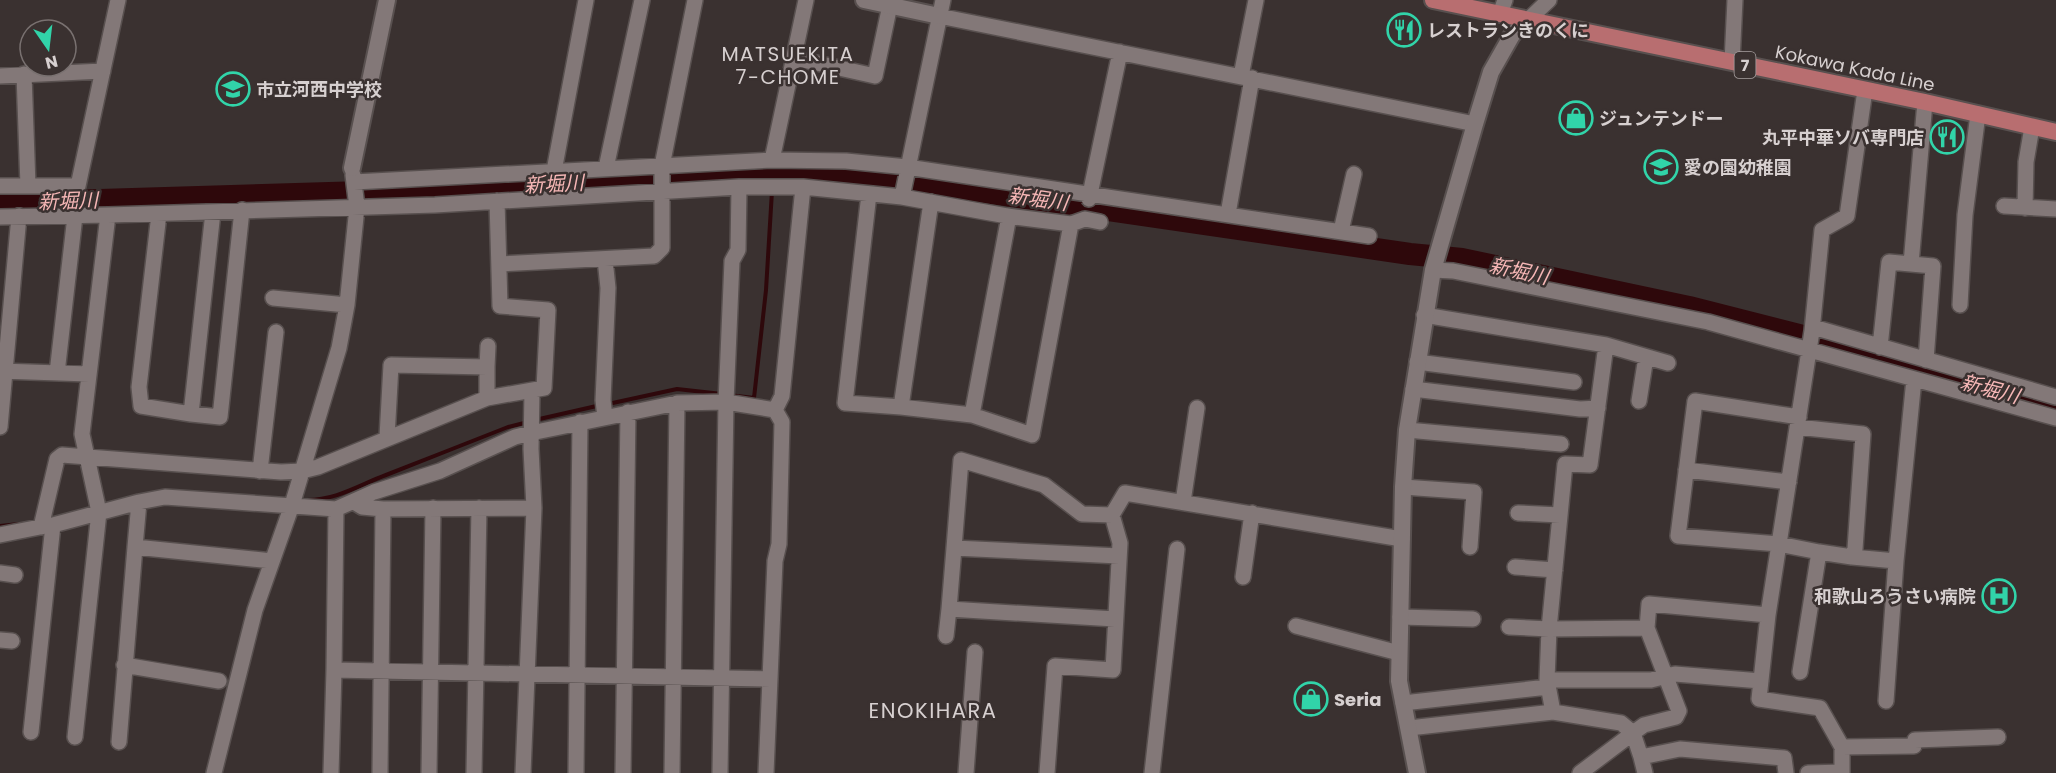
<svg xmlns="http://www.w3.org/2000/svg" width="2056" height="773" viewBox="0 0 2056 773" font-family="Poppins,'Noto Sans JP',sans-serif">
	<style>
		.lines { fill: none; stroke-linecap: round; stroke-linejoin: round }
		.stream { stroke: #2e080b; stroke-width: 4 }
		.river { stroke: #2e080b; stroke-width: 22 }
		.minor-casing { stroke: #58504f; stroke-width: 18 }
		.tertiary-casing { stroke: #58504f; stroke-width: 20 }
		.primary-casing { stroke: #58504f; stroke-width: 20 }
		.minor { stroke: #837878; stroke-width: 15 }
		.tertiary { stroke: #837878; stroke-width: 16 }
		.primary { stroke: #b86e70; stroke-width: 16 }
		.labels { text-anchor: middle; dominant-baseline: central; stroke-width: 5; stroke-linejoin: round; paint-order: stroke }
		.shield { fill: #3a3130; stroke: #a8a0a0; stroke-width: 1.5 }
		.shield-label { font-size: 16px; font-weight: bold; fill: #d7d0d0 }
		.poi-label { font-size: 18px; font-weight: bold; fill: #d7d0d0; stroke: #3a3130; text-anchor: start }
		.street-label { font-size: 18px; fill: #d7d0d0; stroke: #3a3130 }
		.neighbourhood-label { font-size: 20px; letter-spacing: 1.5px; fill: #d7d0d0; stroke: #3a3130 }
		.water-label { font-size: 20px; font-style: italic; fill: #f6b7b6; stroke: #3a3130 }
		.quarter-label { font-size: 21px; letter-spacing: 1.5px; fill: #d7d0d0; stroke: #3a3130 }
	</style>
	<rect width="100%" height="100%" fill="#3a3130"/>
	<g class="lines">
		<path class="stream" d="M771,173L773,184
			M729,395L754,398L766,290L772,191
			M608,404L677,389L722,394
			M535,420L601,405
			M307,500C337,500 359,485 386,475C427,459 467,443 508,427L528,422
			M0,526L19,524"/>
		<path class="river" d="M0,203L496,188L771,173L867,175L1410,254L1462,259L1689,307L1846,347L2056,407"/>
		<defs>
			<path id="minor" d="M1500,14L1505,0
				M939,16L1475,124
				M1528,20L1549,0
				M794,58L875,76L890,5
				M1732,62L1735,0
				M24,74L28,186
				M0,76L103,71
				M1241,76L1256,0
				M1925,102L1911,264L1933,266L1926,360
				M772,160L806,0
				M606,168L642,0
				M554,171L586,0
				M354,182L772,160L846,161L907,167L1369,236
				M0,186H78L118,0
				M869,194L845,403L901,407L931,202
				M902,197L943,0
				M1089,199L1120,52
				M2004,206L2056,209
				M2025,208L2026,162L2032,127
				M159,214L139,387L141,406L191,414L213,212
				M1228,214L1252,78
				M0,217L108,215L435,205L739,187H803L902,197L1007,216L1071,224L1032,435L972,415
				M1071,224L1085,219L1100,222
				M1341,231L1354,174
				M499,264L654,256L662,248V166L695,0
				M1433,270L1453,271L1708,322L2056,418
				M273,298L347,305
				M1960,305L1965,215L1978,114
				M1424,315L1606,345L1590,465L1565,464L1549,629L1509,627
				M1813,327L2056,397
				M1606,345L1668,363
				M1880,347L1889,262L1911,264
				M1417,362L1574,382
				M487,367V398L544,388L548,310L500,306L497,201
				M0,371L89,374
				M57,373L75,216
				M1413,389L1580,409L1598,408
				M1639,401L1646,357
				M901,407L972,415L1009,216
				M775,410L782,396L803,187
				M191,414L220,417L242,210
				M605,417L603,400L608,288L605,259
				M1799,417L1695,401L1678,536L1779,544L1819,552
				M0,427L19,216
				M1797,427L1863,434L1855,549L1852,557L1819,552L1800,672
				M1407,430L1561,444
				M387,437L391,365L487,367L488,346
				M1686,470L1789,482
				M260,471L276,332
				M1403,487L1474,492L1470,547
				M139,502L135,547L272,561
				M354,502L362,507L383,509L534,508
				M1183,502L1197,408
				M1518,513L1560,515
				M41,527L57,459L62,455L281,472L302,471L318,467L487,398
				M0,535L50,525
				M954,548L961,460L1044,485L1082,514L1112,515
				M1852,557L1896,561L1914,379
				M1515,567L1555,570
				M0,573L15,575
				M1243,577L1252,513
				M949,609L954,548L1119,556
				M1400,617L1473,619
				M1296,626L1399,653
				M946,636L949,609L1115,619
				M0,640L12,641
				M124,665L219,681
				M334,670L770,679
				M1547,680H1651L1675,674L1761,681
				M1886,701L1896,561
				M1403,703L1548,687
				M1553,712L1547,680L1549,629L1647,628
				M1409,728L1553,712L1621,723L1633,733L1644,725L1676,717L1679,711L1647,628L1649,604L1768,615
				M31,732L53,525L139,502L165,497L336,509L374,492L440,471L515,437L531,433L677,403L726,402L775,410L782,422L779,544L775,561L766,773
				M75,737L99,512L82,434L108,215
				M119,742L135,547
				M1842,747L1914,746L1915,740L1998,737
				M214,773L255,610L292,505L339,348L347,305L357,207L353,175
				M331,773L334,670L336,509
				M380,773L383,509
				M429,773L433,508
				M474,773L479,508
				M523,773L534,508L531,449L532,391
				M576,773L580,422
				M623,773L628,412
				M672,773L677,403
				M720,773L726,402L732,261L738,250L739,187
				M966,773L975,652
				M1047,773L1055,666L1113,670L1120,543L1112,515L1125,493L1402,539
				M1152,773L1177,549
				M1580,773L1633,733L1641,757
				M1645,773L1641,757L1680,749L1784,758L1786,773
				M1808,773L1842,772
				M1842,773V747L1820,708L1759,699L1768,615L1812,331L1822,230L1847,216L1865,90"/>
			<path id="tertiary" d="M864,0L939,16
				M352,168L387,0
				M1417,773L1399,681L1403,487L1407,430L1433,270L1475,124L1491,72L1512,35L1528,20"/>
			<path id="primary" d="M1433,0L1925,102L2056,132"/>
		</defs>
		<use href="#minor" class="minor-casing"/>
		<use href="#tertiary" class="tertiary-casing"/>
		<use href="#primary" class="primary-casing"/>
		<use href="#minor" class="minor"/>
		<use href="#tertiary" class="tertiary"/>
		<use href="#primary" class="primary"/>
	</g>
	<defs>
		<symbol id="restaurant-ring" viewBox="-11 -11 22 22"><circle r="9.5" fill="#3a3130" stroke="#31d4a9" stroke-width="1.5"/><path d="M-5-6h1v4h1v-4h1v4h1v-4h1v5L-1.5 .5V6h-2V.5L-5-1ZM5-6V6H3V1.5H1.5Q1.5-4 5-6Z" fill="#31d4a9"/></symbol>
		<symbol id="school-ring" viewBox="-11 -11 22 22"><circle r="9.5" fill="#3a3130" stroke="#31d4a9" stroke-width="1.5"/><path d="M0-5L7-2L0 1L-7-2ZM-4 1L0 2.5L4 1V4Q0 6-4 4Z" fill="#31d4a9"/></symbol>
		<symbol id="shop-ring" viewBox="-11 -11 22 22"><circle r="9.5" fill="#3a3130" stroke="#31d4a9" stroke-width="1.5"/><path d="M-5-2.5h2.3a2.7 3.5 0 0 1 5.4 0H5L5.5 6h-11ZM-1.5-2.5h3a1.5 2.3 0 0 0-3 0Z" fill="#31d4a9"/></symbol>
		<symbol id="hospital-ring" viewBox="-11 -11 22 22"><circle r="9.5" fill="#3a3130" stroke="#31d4a9" stroke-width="1.5"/><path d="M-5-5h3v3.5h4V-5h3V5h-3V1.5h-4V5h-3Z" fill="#31d4a9"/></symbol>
	</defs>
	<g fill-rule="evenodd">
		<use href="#restaurant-ring" x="1385" y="11" width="38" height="38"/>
		<use href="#school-ring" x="214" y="70" width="38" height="38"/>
		<use href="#shop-ring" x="1557" y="99" width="38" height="38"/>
		<use href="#restaurant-ring" x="1928" y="118" width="38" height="38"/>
		<use href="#school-ring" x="1642" y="148" width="38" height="38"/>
		<use href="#hospital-ring" x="1980" y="577" width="38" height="38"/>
		<use href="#shop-ring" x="1292" y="680" width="38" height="38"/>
	</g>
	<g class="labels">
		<rect class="shield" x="1734.5" y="52" width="21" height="26" rx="4.5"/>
		<g class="shield-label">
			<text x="1745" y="65">7</text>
		</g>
		<g class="poi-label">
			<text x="1427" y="30">レストランきのくに</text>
			<text x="256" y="89">市立河西中学校</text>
			<text x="1599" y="118">ジュンテンドー</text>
			<text x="1924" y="137" text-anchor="end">丸平中華ソバ専門店</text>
			<text x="1684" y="167">愛の園幼稚園</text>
			<text x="1976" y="596" text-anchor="end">和歌山ろうさい病院</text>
			<text x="1334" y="699">Seria</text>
		</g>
		<g class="street-label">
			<text transform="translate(1855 68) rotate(12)">Kokawa Kada Line</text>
		</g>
		<g class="neighbourhood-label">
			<text x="788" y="54">MATSUEKITA<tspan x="788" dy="23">7-CHOME</tspan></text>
		</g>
		<g class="water-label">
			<text transform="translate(554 184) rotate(-3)">新堀川</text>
			<text transform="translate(1038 199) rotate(8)">新堀川</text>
			<text transform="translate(68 201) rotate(-2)">新堀川</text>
			<text transform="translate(1519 271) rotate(12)">新堀川</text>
			<text transform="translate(1990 389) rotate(15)">新堀川</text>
		</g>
		<g class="quarter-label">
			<text x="933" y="710">ENOKIHARA</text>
		</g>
	</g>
	<g transform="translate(48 48) rotate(166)"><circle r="28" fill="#3a3130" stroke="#797170" stroke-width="1.5"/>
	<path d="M0-4.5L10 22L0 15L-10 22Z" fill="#31d4a9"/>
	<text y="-9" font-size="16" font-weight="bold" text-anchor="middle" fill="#d7d0d0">N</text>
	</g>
</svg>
